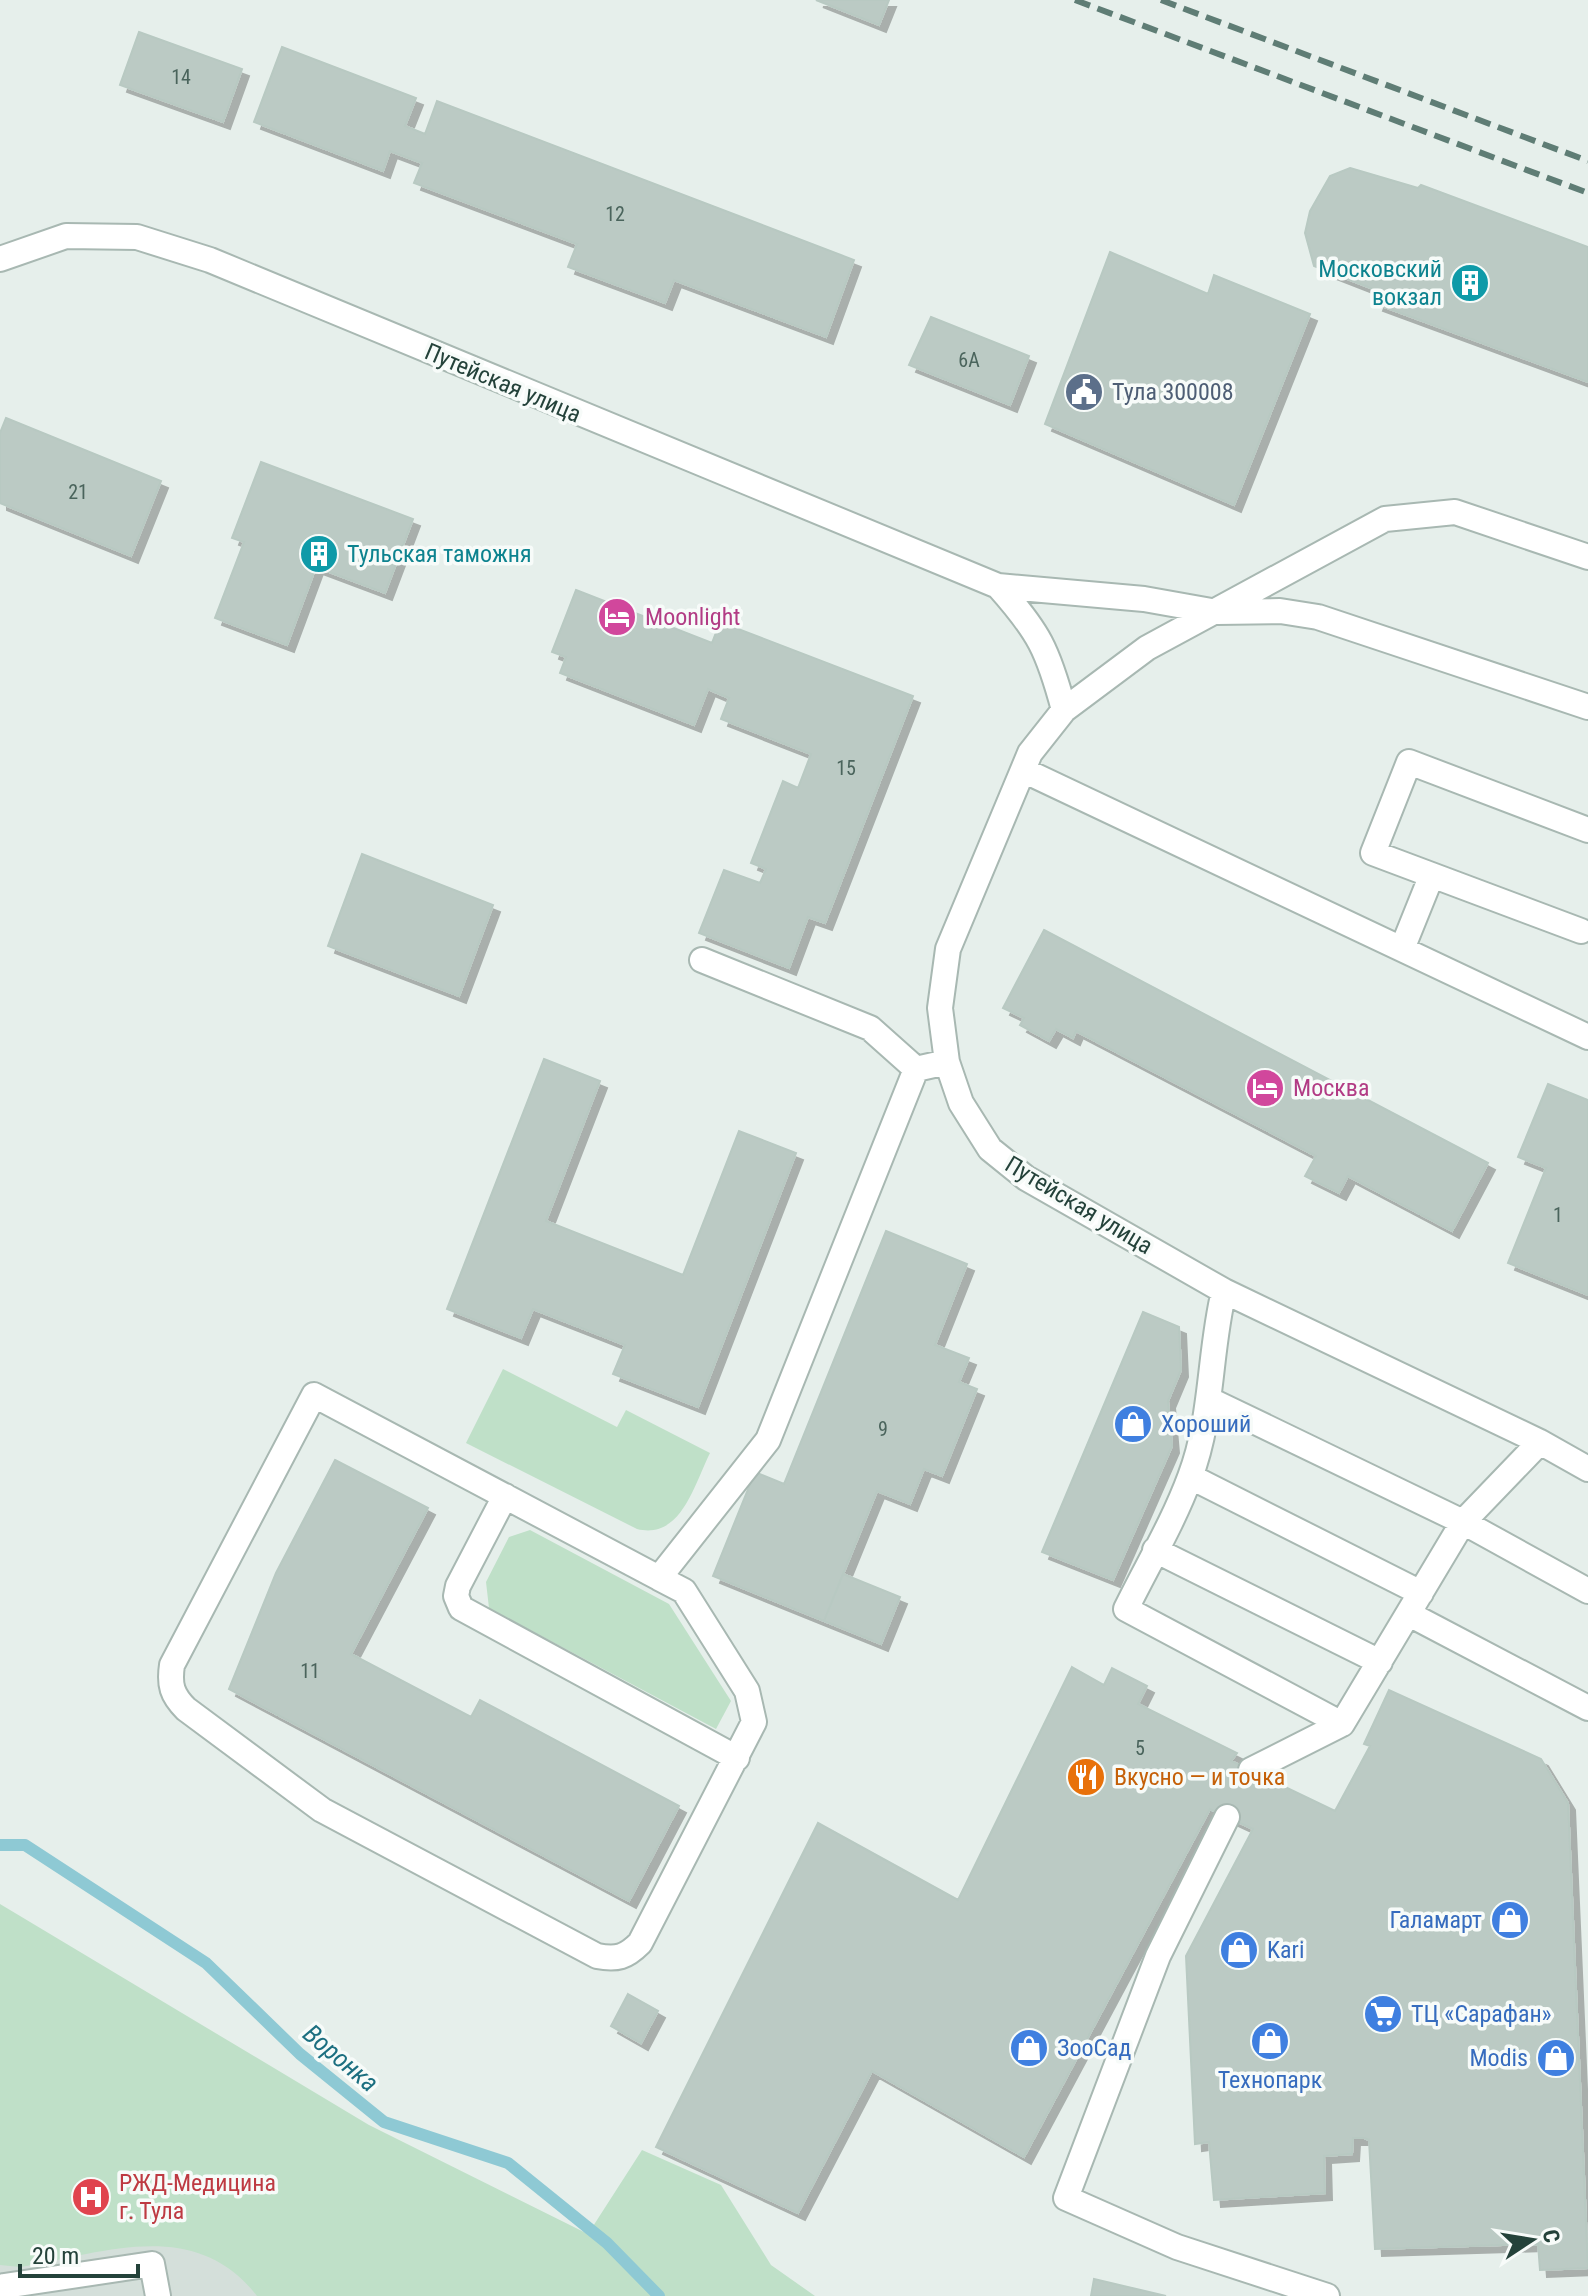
<svg xmlns="http://www.w3.org/2000/svg" width="1588" height="2296" viewBox="0 0 1588 2296" font-family="'Roboto Condensed',sans-serif">
	<style>
		.built { fill: #d4dfda }
		.green { fill: #bfe0c8 }
		.lines { fill: none; stroke-linecap: round; stroke-linejoin: round }
		.stream { stroke: #8ec9d4; stroke-width: 12 }
		.building { fill: #bbcac4; stroke: #b8c9c2; stroke-width: 2; filter: url(#shadow) }
		.minor-casing { stroke: #a8b8b2; stroke-width: 28 }
		.minor { stroke: #fff; stroke-width: 24 }
		.rail { stroke: #5f7d75; stroke-width: 6; stroke-dasharray: 16 8; stroke-linecap: butt }
		.labels { text-anchor: middle; dominant-baseline: central; stroke-width: 7; stroke-linejoin: round; paint-order: stroke }
		.number-label { font-size: 20px; fill: #4a645c }
		.culture-label { font-size: 24px; fill: #0d838f; stroke: #f7fbf9; text-anchor: end }
		.street-label { font-size: 24px; fill: #24423a; stroke: #f7fbf9 }
		.service-label { font-size: 24px; fill: #4e5e75; stroke: #f7fbf9; text-anchor: start }
		.hotel-label { font-size: 24px; fill: #b23c85; stroke: #f7fbf9; text-anchor: start }
		.shop-label { font-size: 24px; fill: #366cbe; stroke: #f7fbf9; text-anchor: start }
		.food-label { font-size: 24px; fill: #c56008; stroke: #f7fbf9; text-anchor: start }
		.health-label { font-size: 24px; fill: #be3a42; stroke: #f7fbf9; text-anchor: start }
		.water-label { font-size: 26px; font-style: italic; fill: #1c6f80; stroke: #f7fbf9 }
	</style>
	<defs>
		<filter id="shadow"><feDropShadow dx="7" dy="7" stdDeviation="0" flood-color="#0004"/></filter>
	</defs>
	<rect width="100%" height="100%" fill="#e6efeb"/>
	<path class="built" d="M0,2152L364,2296H0Z"/>
	<path class="green" d="M503,1369L617,1427L626,1410L710,1453C694,1485 681,1540 637,1529L466,1443Z
		M530,1530L669,1604L731,1701L716,1729L489,1608L486,1582L509,1537Z
		M0,1904L369,2125L588,2234L642,2150L721,2185L771,2265L815,2296H257C195,2216 104,2253 20,2267L0,2265Z"/>
	<g class="lines">
		<path class="stream" d="M0,1845H25L206,1963L300,2054L384,2122L508,2163L607,2243L659,2296"/>
	</g>
	<path class="building" d="M816,0H889L879,25Z
		M139,32L242,69L223,122L120,85Z
		M282,47L416,98L405,126L425,134L437,101L854,260L826,337L674,280L665,303L568,267L577,244L414,183L422,163L390,151L383,171L254,122Z
		M1350,168L1418,188L1421,185L1588,247V382L1376,304L1381,292L1314,266L1305,233L1310,211L1330,176Z
		M1110,252L1208,294L1214,275L1310,314L1234,505L1045,424Z
		M931,317L1029,356L1010,405L909,365Z
		M6,418L161,481L131,556L0,503V433Z
		M261,462L413,519L385,593L316,567L287,645L215,618L244,542L232,538Z
		M576,590L712,643L720,622L913,696L825,923L808,917L789,968L699,933L724,870L760,883L766,869L751,863L783,781L798,788L811,754L721,719L729,698L708,689L694,725L560,673L566,657L552,652Z
		M362,854L493,905L459,996L328,946Z
		M1044,930L1488,1163L1452,1231L1348,1176L1339,1193L1305,1176L1316,1156L1076,1031L1073,1038L1056,1029L1049,1041L1020,1025L1024,1018L1003,1008Z
		M544,1059L600,1081L546,1221L683,1275L739,1131L796,1153L698,1407L613,1374L625,1345L533,1309L521,1338L447,1309Z
		M1548,1084L1588,1100V1295L1508,1263L1546,1168L1518,1157Z
		M886,1231L967,1264L935,1345L969,1358L959,1382L977,1389L942,1476L924,1469L910,1504L877,1491L824,1621L713,1576L755,1472L784,1484Z
		M1143,1312L1179,1327L1181,1370L1168,1401L1172,1446L1113,1580L1042,1552Z
		M335,1460L428,1508L351,1654L471,1717L480,1700L679,1806L629,1901L229,1689L276,1573Z
		M843,1574L900,1597L881,1644L824,1621Z
		M1072,1667L1104,1685L1112,1668L1147,1686L1138,1704L1237,1753L1231,1761L1335,1811L1370,1746L1364,1744L1389,1690L1541,1759L1568,1803L1588,2268L1540,2270L1538,2244L1375,2249L1369,2140L1364,2138H1353L1352,2154L1324,2156L1325,2193L1214,2200L1209,2142L1195,2144L1186,1956L1253,1829L1210,1809L1024,2157L872,2071L798,2213L656,2147L818,1823L958,1900Z
		M628,1994L658,2011L641,2043L611,2026Z
		M1094,2279L1166,2296H1091Z"/>
	<g class="lines">
		<defs>
			<path id="minor" d="M0,259L66,236L137,237L210,260L998,586L1144,599L1217,612L1280,611L1318,617L1588,707
				M1588,557L1455,512L1385,519L1147,648L1064,710L1030,753L948,949L940,1008L947,1062L961,1103L990,1149L1026,1178L1224,1291L1540,1442L1588,1469
				M998,586C1039,632 1048,650 1064,710
				M1023,770L1588,1037
				M1581,931L1373,853L1409,762L1588,830
				M1402,949L1431,877
				M702,960L870,1028L916,1069
				M1224,1291C1209,1352 1213,1417 1190,1477C1173,1523 1147,1566 1126,1609L1342,1724
				M1210,1400L1463,1522L1588,1591
				M1191,1477L1421,1593
				M505,1496L458,1586L456,1596L461,1608L737,1758
				M1155,1550L1380,1662
				M659,1578L314,1395L172,1665C169,1685 172,1695 186,1709L322,1810L597,1956C617,1960 626,1957 640,1943L754,1722L747,1691L684,1591L659,1578L768,1440L916,1069L947,1062
				M1409,1614L1588,1708
				M1251,1770L1342,1724L1463,1522L1540,1442
				M1227,1817L1158,1956L1066,2198L1177,2247L1327,2296
				M6,2296L4,2286L152,2264L158,2296"/>
		</defs>
		<use href="#minor" class="minor-casing"/>
		<use href="#minor" class="minor"/>
		<path class="rail" d="M1075,0L1588,193
			M1161,0L1588,161"/>
	</g>
	<defs>
		<symbol id="building-disc" viewBox="-11 -11 22 22"><circle r="9.5" fill="#0f9aa8" stroke="#f7fbf9"/><path d="M-4-6H4V6H1V3H-1V6H-4ZM-2.5-4.3h1.7v1.8h-1.7ZM.8-4.3h1.7v1.8H.8ZM-2.5-1h1.7V.8h-1.7ZM.8-1h1.7V.8H.8Z" fill="#fff"/></symbol>
		<symbol id="civic-disc" viewBox="-11 -11 22 22"><circle r="9.5" fill="#5c6f8a" stroke="#f7fbf9"/><path d="M-.6-6.5H3V-4.5H.6V-3L4-1V1h2V6H-6V1h2V-1L-.6-3ZM-1.2 2.5V6h2.4V2.5Z" fill="#fff"/></symbol>
		<symbol id="hotel-disc" viewBox="-11 -11 22 22"><circle r="9.5" fill="#d1479c" stroke="#f7fbf9"/><path d="M-6-4.5h1.5V1H6V5H4.5V3h-9V5H-6ZM-4 0a1.8 1.8 0 1 1 3.6 0ZM.5 0V-2.5h3Q6-2.5 6 0Z" fill="#fff"/></symbol>
		<symbol id="shop-disc" viewBox="-11 -11 22 22"><circle r="9.5" fill="#3f7fe0" stroke="#f7fbf9"/><path d="M-5-2.5h2.3a2.7 3.5 0 0 1 5.4 0H5L5.5 6h-11ZM-1.5-2.5h3a1.5 2.3 0 0 0-3 0Z" fill="#fff"/></symbol>
		<symbol id="restaurant-disc" viewBox="-11 -11 22 22"><circle r="9.5" fill="#e8710a" stroke="#f7fbf9"/><path d="M-5-6h1v4h1v-4h1v4h1v-4h1v5L-1.5 .5V6h-2V.5L-5-1ZM5-6V6H3V1.5H1.5Q1.5-4 5-6Z" fill="#fff"/></symbol>
		<symbol id="supermarket-disc" viewBox="-11 -11 22 22"><circle r="9.5" fill="#3f7fe0" stroke="#f7fbf9"/><path d="M-6-5.5h2.5l.6 2H6L4.5 2H-2.5L-4.4-4H-6ZM-1.5 3.2a1.3 1.3 0 1 0 .1 0ZM3 3.2a1.3 1.3 0 1 0 .1 0Z" fill="#fff"/></symbol>
		<symbol id="hospital-disc" viewBox="-11 -11 22 22"><circle r="9.5" fill="#e0444e" stroke="#f7fbf9"/><path d="M-5-5h3v3.5h4V-5h3V5h-3V1.5h-4V5h-3Z" fill="#fff"/></symbol>
	</defs>
	<g fill-rule="evenodd">
		<use href="#building-disc" x="1448" y="261" width="44" height="44"/>
		<use href="#civic-disc" x="1062" y="370" width="44" height="44"/>
		<use href="#building-disc" x="297" y="532" width="44" height="44"/>
		<use href="#hotel-disc" x="595" y="595" width="44" height="44"/>
		<use href="#hotel-disc" x="1243" y="1066" width="44" height="44"/>
		<use href="#shop-disc" x="1111" y="1402" width="44" height="44"/>
		<use href="#restaurant-disc" x="1064" y="1755" width="44" height="44"/>
		<use href="#shop-disc" x="1488" y="1898" width="44" height="44"/>
		<use href="#shop-disc" x="1217" y="1928" width="44" height="44"/>
		<use href="#supermarket-disc" x="1361" y="1992" width="44" height="44"/>
		<use href="#shop-disc" x="1248" y="2019" width="44" height="44"/>
		<use href="#shop-disc" x="1007" y="2026" width="44" height="44"/>
		<use href="#shop-disc" x="1534" y="2036" width="44" height="44"/>
		<use href="#hospital-disc" x="69" y="2175" width="44" height="44"/>
	</g>
	<g class="labels">
		<g class="number-label">
			<text x="181" y="77">14</text>
			<text x="615" y="214">12</text>
			<text x="969" y="360">6А</text>
			<text x="78" y="492">21</text>
			<text x="846" y="768">15</text>
			<text x="1558" y="1215">1</text>
			<text x="883" y="1429">9</text>
			<text x="310" y="1671">11</text>
			<text x="1140" y="1748">5</text>
		</g>
		<g class="culture-label">
			<text x="1442" y="269">Московский<tspan x="1442" dy="28">вокзал</tspan></text>
			<text x="347" y="554" text-anchor="start">Тульская таможня</text>
		</g>
		<g class="street-label">
			<text transform="translate(503 383) rotate(23)">Путейская улица</text>
			<text transform="translate(1079 1205) rotate(31)">Путейская улица</text>
		</g>
		<g class="service-label">
			<text x="1112" y="392">Тула 300008</text>
		</g>
		<g class="hotel-label">
			<text x="645" y="617">Moonlight</text>
			<text x="1293" y="1088">Москва</text>
		</g>
		<g class="shop-label">
			<text x="1161" y="1424">Хороший</text>
			<text x="1482" y="1920" text-anchor="end">Галамарт</text>
			<text x="1267" y="1950">Kari</text>
			<text x="1411" y="2014">ТЦ «Сарафан»</text>
			<text x="1057" y="2048">ЗооСад</text>
			<text x="1528" y="2058" text-anchor="end">Modis</text>
			<text x="1270" y="2080" text-anchor="middle">Технопарк</text>
		</g>
		<g class="food-label">
			<text x="1114" y="1777">Вкусно — и точка</text>
		</g>
		<g class="health-label">
			<text x="119" y="2183">РЖД-Медицина<tspan x="119" dy="28">г. Тула</tspan></text>
		</g>
		<g class="water-label">
			<text transform="translate(341 2058) rotate(40)">Воронка</text>
		</g>
	</g>
	<g transform="translate(1532 2240) rotate(78)" stroke="#f7fbf9" stroke-width="6" paint-order="stroke">
	<path d="M0-6L14 30L0 20L-14 30Z" fill="#24423a"/>
	<text y="-12" font-size="22" font-weight="bold" text-anchor="middle" fill="#24423a">С</text>
	</g>
	<path d="M20 2264v12h118v-12" fill="none" stroke="#24423a" stroke-width="4"/>
	<text x="32" y="2264" font-size="24" fill="#24423a" stroke="#f7fbf9" stroke-width="6" paint-order="stroke">20 m</text>
</svg>
